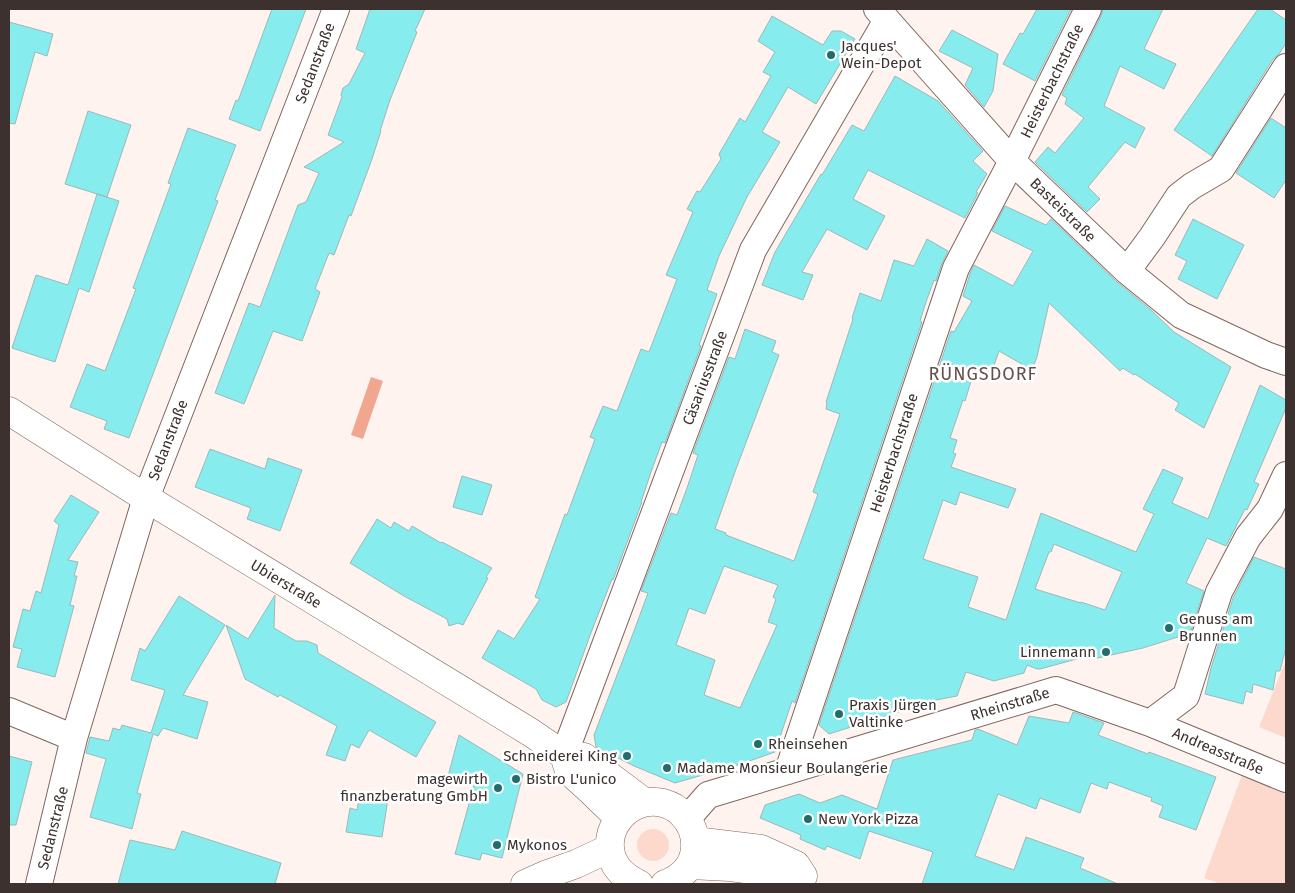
<svg xmlns="http://www.w3.org/2000/svg" width="1295" height="893" viewBox="0 0 1295 893" font-family="'Fira Sans',sans-serif">
	<style>
		.green { fill: #fdd8cc }
		.water { fill: #f1a68f }
		.building { fill: #87eced; stroke: #9bb9b9; fill-rule: evenodd }
		.lines { fill: none; stroke-linecap: round; stroke-linejoin: round }
		.street-casing { stroke: #7f675f; stroke-width: 28 }
		.secondary-casing { stroke: #7f675f; stroke-width: 29 }
		.street { stroke: #fff; stroke-width: 26 }
		.secondary { stroke: #fff; stroke-width: 28 }
		.poi-dot { fill: #216d6e; stroke: #fff; stroke-width: 2 }
		.labels { text-anchor: middle; dominant-baseline: central; stroke-width: 5; stroke-linejoin: round; paint-order: stroke }
		.poi-label { font-size: 15px; fill: #3c312e; stroke: #fff; text-anchor: start }
		.street-label { font-size: 15px; fill: #3c312e; stroke: #fff }
		.quarter-label { font-size: 18px; letter-spacing: 1px; fill: #675049; stroke: #fff }
	</style>
	<rect width="100%" height="100%" fill="#fef3ef"/>
	<path class="green" d="M1286,660V738L1259,727Z
		M1242,775L1286,792V884H1221L1204,878Z
		M637 845a16 16 0 1 1 32 0a16 16 0 1 1-32 0Z"/>
	<path class="water" d="M371,377L383,381L363,439L351,435Z"/>
	<path class="building" d="M272,9H306L260,131L229,119L236,100L238,101Z
		M370,9H425L415,31L417,32L390,100L380,131H381L372,159L351,216L349,215L334,255L329,253L315,289L320,292L302,341L273,331L244,404L215,393L249,303L260,307L298,205L306,202L319,173L304,167L344,142L328,135L342,97L341,95L343,88L349,84L365,53L356,49Z
		M1037,9H1071L1035,81L1003,64L1020,33L1023,34Z
		M1103,9H1163L1144,49L1176,64L1164,89L1120,66L1104,106L1145,128L1135,148L1125,142L1088,187L1100,199L1087,212L1035,162L1048,147L1055,153L1084,118L1065,104L1067,98L1062,95L1101,16Z
		M1258,9H1270L1286,20V43L1279,54L1273,59L1212,156L1174,130Z
		M772,16L823,45L832,31H841L855,39L816,104L788,87L762,132L780,142L747,197L719,256L707,290L717,294L699,345L701,346L665,443L662,442L651,472L641,502H642L613,580L612,579L592,630L566,702L556,707L542,700L536,689L482,658L498,630L514,639L540,599L535,597L565,514L567,515L595,439L590,437L603,406L617,411L641,349L649,352L677,279L666,275L693,212L687,209L697,191L700,192L721,159L719,154L740,118L745,122L771,76L763,72L775,52L758,41Z
		M9,22L53,34L47,56L35,52L15,124L9,123Z
		M952,30L998,54L993,91L984,107L965,85L973,68L939,51Z
		M895,76L938,101L983,151L973,161L987,174L976,192L978,193L965,218L868,170L853,199L885,216L867,250L827,229L802,272L813,275L803,300L762,285L775,252L821,174L822,175L852,125L864,131Z
		M88,111L131,125L107,197L65,184Z
		M1271,118L1286,128V180L1274,198L1236,173Z
		M188,128L236,145L215,200L218,201L129,438L104,429L107,421L70,407L87,364L105,371L136,289L133,288L171,184L168,183Z
		M97,194L119,201L89,292L79,288L55,362L12,348L36,275L68,285Z
		M1005,206L1046,225L1051,219L1117,282L1151,310L1174,332L1231,367L1204,428L1175,410L1179,403L1135,374L1134,375L1123,368L1120,371L1049,303L1037,357L1032,370L999,351L989,380L973,375L965,401L963,400L950,438L957,440L953,453L956,454L951,467L1016,489L1008,508L960,492L956,505L943,500L923,559L978,577L968,607L1006,620L1041,513L1136,552L1154,514L1143,509L1163,469L1183,478L1172,503L1208,519L1260,385L1286,400V408L1254,482L1259,484L1247,510L1245,509L1226,546L1207,538L1186,583L1204,591L1191,631L1181,636L1143,648L1093,659L1095,654L1040,669H1037L1027,665L1024,673L994,681L966,672L957,696L936,700L829,734L819,725L951,331L954,332L972,301L963,296L970,274L974,265L1013,286L1033,251L992,231ZM1054,544L1122,572L1105,610L1081,602V603L1035,589L1049,552H1051Z
		M1193,219L1244,245L1217,299L1178,279L1187,261L1175,255Z
		M927,239L948,251L942,263L936,281L934,280L926,302L920,321L922,322L795,703L792,701L775,752L741,764L675,783L634,766L596,747L594,735L634,631L648,593L641,591L671,513L677,515L687,488L698,455L693,453L729,357L735,359L745,329L776,341L772,352L779,355L736,469L715,529L726,533V535L794,561L818,494L813,492L840,414L826,409L827,403L826,402L853,319L852,318L860,293L881,301L894,260L914,266ZM724,566L778,585L773,597L776,599L768,622L777,625L740,708L704,695L715,660L676,645L689,608L705,614Z
		M210,449L265,469L268,458L302,470L280,531L247,519L251,508L195,487Z
		M462,476L492,485L482,515L453,507Z
		M71,495L99,512L68,560L78,562L74,576H77L70,605L74,606L55,677L17,667L22,649L13,647L23,609L30,611L36,591L41,593L59,525L54,521Z
		M377,519L391,528L394,522L409,531L412,526L441,543L442,542L492,568L486,577L488,578L463,625L458,623L449,626L447,619L404,596L350,563Z
		M1254,557L1286,569V647L1280,671H1276L1273,690L1253,684L1252,693L1246,691L1243,704L1205,694L1211,668L1233,598Z
		M275,595L274,628L296,641H307L317,645L318,653L436,722L416,757L369,730L359,748L351,744L345,761L326,755L337,726L280,695L278,697L245,679L226,625L248,639Z
		M179,596L225,625L183,695L208,702L197,739L163,728L158,736L153,734L137,793L141,794L132,829L90,817L106,759L86,753L90,737L109,741L113,728L120,730L122,725L151,733L165,690L131,680L140,648L145,651Z
		M1073,712L1104,723L1098,735L1148,754L1149,752L1216,777L1196,830L1159,817L1163,806L1151,801L1152,798L1109,782L1107,789L1091,783L1080,813L1040,798L1036,809L998,794L975,856L1014,870L1026,837L1084,858L1080,868L1118,884H922L933,852L869,831L860,859L827,846L825,850L800,839L801,835L760,818L765,805L799,794L820,803L842,795L877,809L893,760L972,740L975,730L978,729L1017,745L1029,716L1069,723Z
		M459,735L523,774L502,858L482,853L480,860L455,854L474,786L447,780Z
		M9,756L32,762L16,825H9Z
		M360,794L388,799L382,837L346,832L350,808L357,810Z
		M182,831L281,863L275,884H118L130,840L175,850Z"/>
	<g class="lines">
		<defs>
			<path id="street" d="M877,9L1012,161L1127,271L1181,315L1266,355L1286,362
				M1127,271L1152,237L1179,196L1192,186L1221,169L1286,67
				M9,711L74,738
				M1150,723L1286,779
				M564,755L753,250L887,20
				M788,771L956,268L1012,161L1088,9
				M687,819L708,795L1056,690L1150,723L1186,696L1219,592L1248,537L1270,509L1286,475
				M39,884L74,738L146,498L336,9"/>
			<path id="secondary" d="M9,411L146,498L530,732L564,755L584,757L644,802
				M564,755L569,771L591,791L619,818
				M695,841L761,849L796,865L803,876
				M690,865L730,867L761,871L789,879L803,876
				M525,884L545,875L576,864L610,848
				M639,884C632,881 626,877 620,871C593,840 624,794 663,803C670,805 677,808 682,814C692,824 696,835 695,848C694,866 681,878 665,884"/>
		</defs>
		<use href="#street" class="street-casing"/>
		<use href="#secondary" class="secondary-casing"/>
		<use href="#street" class="street"/>
		<use href="#secondary" class="secondary"/>
	</g>
	<g class="poi-dot">
		<circle cx="831" cy="55" r="5"/>
		<circle cx="1169" cy="628" r="5"/>
		<circle cx="1106" cy="652" r="5"/>
		<circle cx="839" cy="714" r="5"/>
		<circle cx="758" cy="744" r="5"/>
		<circle cx="627" cy="756" r="5"/>
		<circle cx="667" cy="768" r="5"/>
		<circle cx="516" cy="779" r="5"/>
		<circle cx="498" cy="788" r="5"/>
		<circle cx="808" cy="819" r="5"/>
		<circle cx="497" cy="845" r="5"/>
	</g>
	<g class="labels">
		<g class="poi-label">
			<text x="841" y="46">Jacques'<tspan x="841" dy="17">Wein-Depot</tspan></text>
			<text x="1179" y="619">Genuss am<tspan x="1179" dy="17">Brunnen</tspan></text>
			<text x="1096" y="652" text-anchor="end">Linnemann</text>
			<text x="849" y="705">Praxis Jürgen<tspan x="849" dy="17">Valtinke</tspan></text>
			<text x="768" y="744">Rheinsehen</text>
			<text x="617" y="756" text-anchor="end">Schneiderei King</text>
			<text x="677" y="768">Madame Monsieur Boulangerie</text>
			<text x="488" y="779" text-anchor="end">magewirth<tspan x="488" dy="17">finanzberatung GmbH</tspan></text>
			<text x="526" y="779">Bistro L'unico</text>
			<text x="818" y="819">New York Pizza</text>
			<text x="507" y="845">Mykonos</text>
		</g>
		<g class="street-label">
			<text transform="translate(315 63) rotate(-69)">Sedanstraße</text>
			<text transform="translate(1052 81) rotate(-64)">Heisterbachstraße</text>
			<text transform="translate(1063 210) rotate(44)">Basteistraße</text>
			<text transform="translate(705 378) rotate(-69)">Cäsariusstraße</text>
			<text transform="translate(168 440) rotate(-69)">Sedanstraße</text>
			<text transform="translate(894 453) rotate(-72)">Heisterbachstraße</text>
			<text transform="translate(286 584) rotate(31)">Ubierstraße</text>
			<text transform="translate(1010 704) rotate(-17)">Rheinstraße</text>
			<text transform="translate(1218 751) rotate(23)">Andreasstraße</text>
			<text transform="translate(53 828) rotate(-76)">Sedanstraße</text>
		</g>
		<g class="quarter-label">
			<text x="983" y="374">RÜNGSDORF</text>
		</g>
	</g>
	<rect width="1295" height="893" fill="none" stroke="#3c312e" stroke-width="20"/>
</svg>
